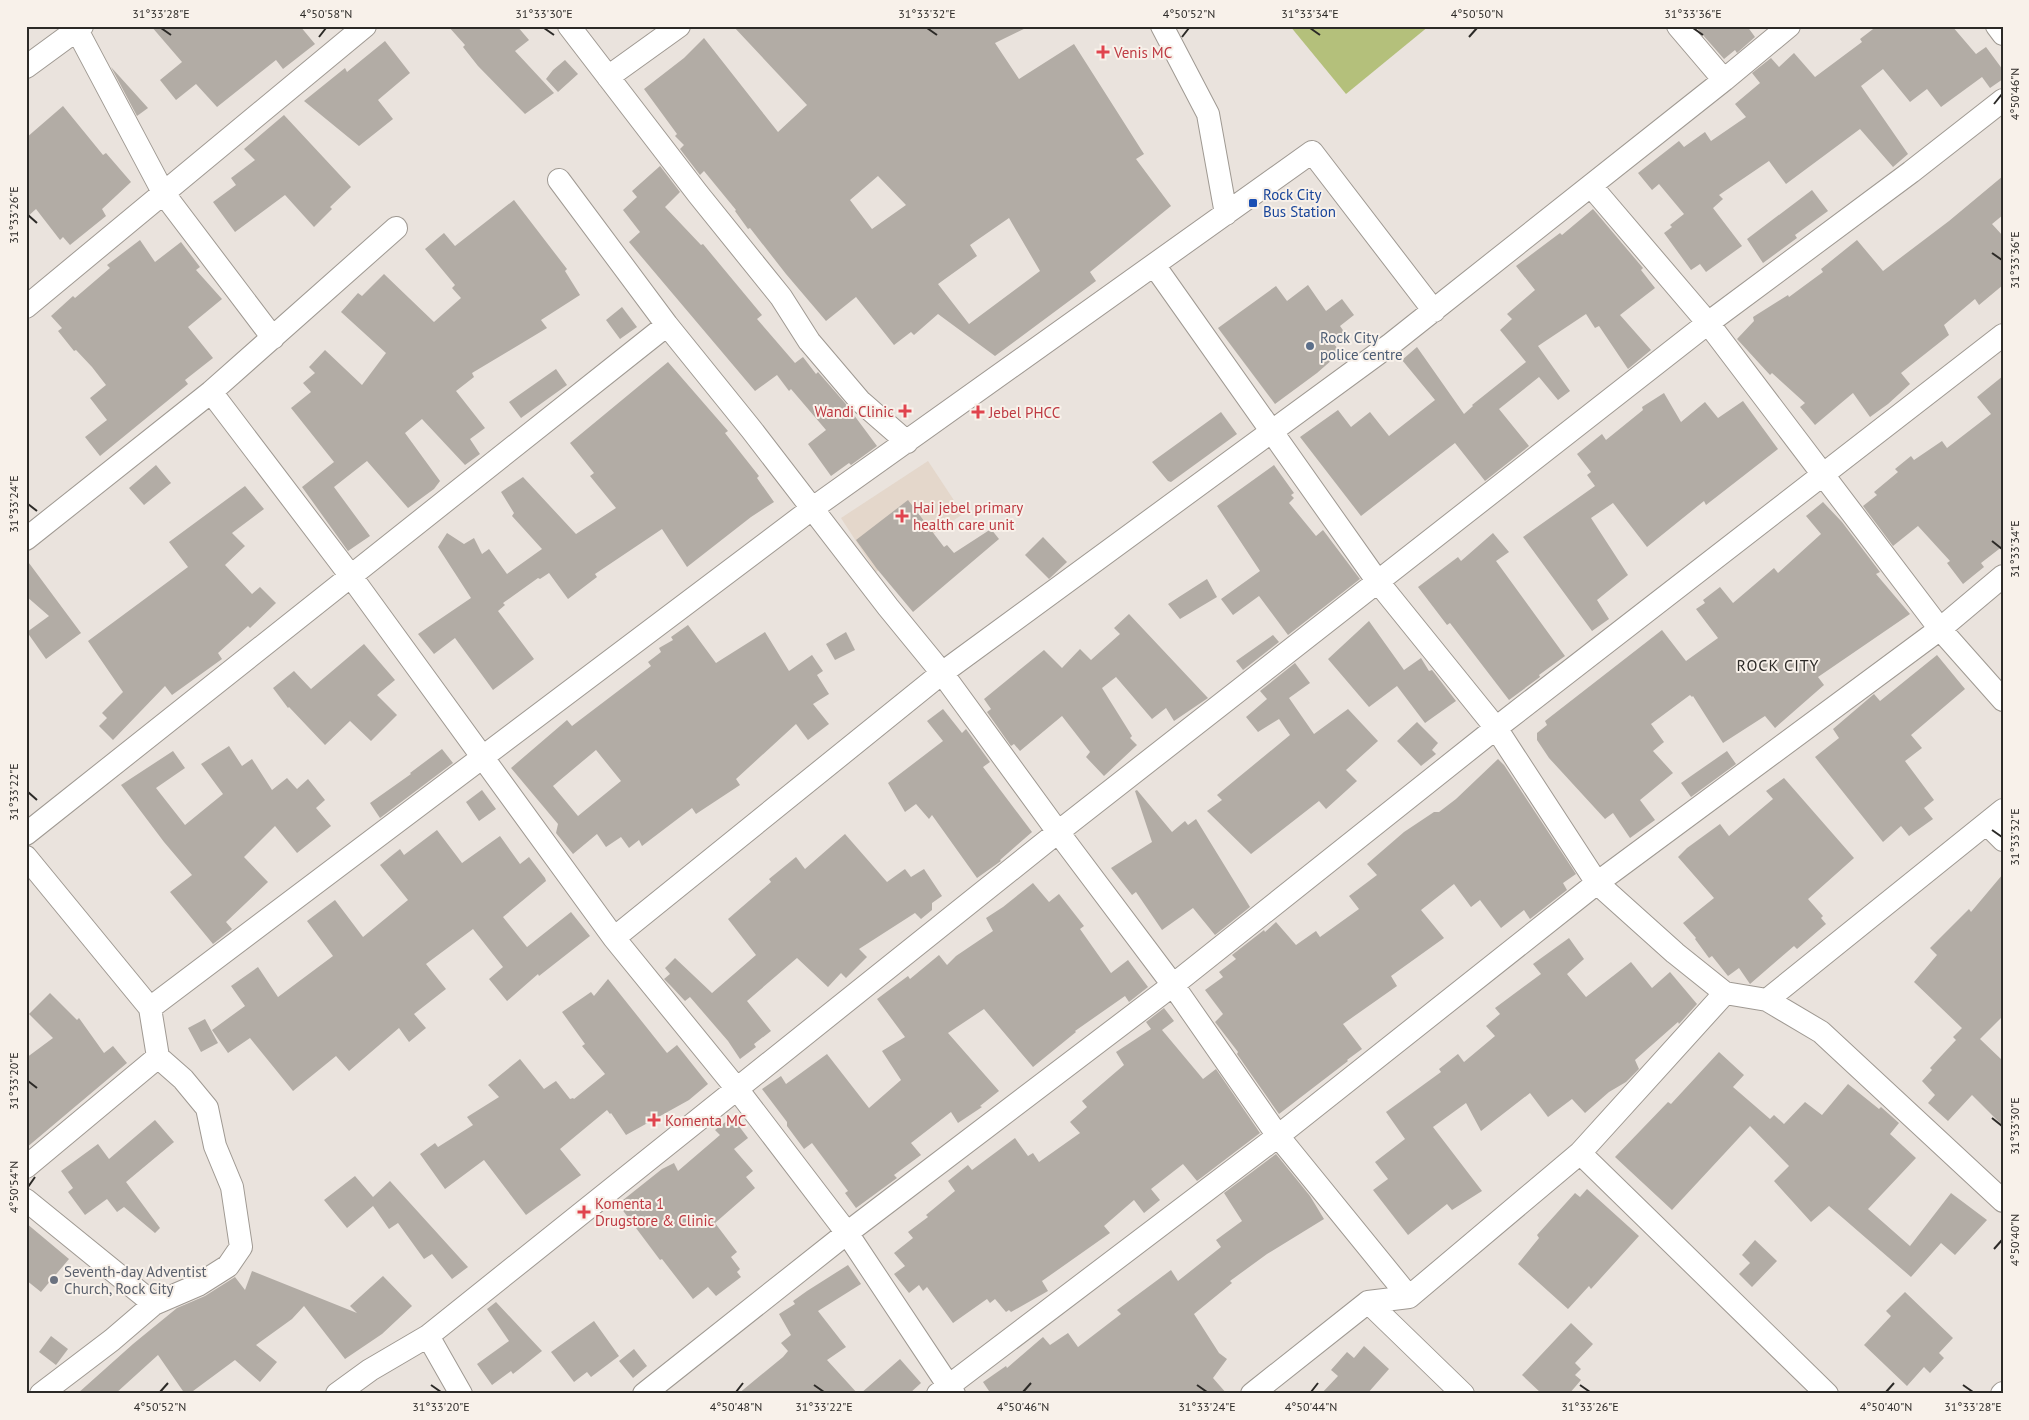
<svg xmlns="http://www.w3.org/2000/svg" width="2029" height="1420" viewBox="0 0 2029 1420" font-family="'PT Sans',sans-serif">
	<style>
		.built { fill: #e4d7cb }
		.green { fill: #b4c07b }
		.building { fill: #b2aca5; fill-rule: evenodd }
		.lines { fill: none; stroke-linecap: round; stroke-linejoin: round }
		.minor-casing { stroke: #9f9992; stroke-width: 24 }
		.minor { stroke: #fff; stroke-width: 22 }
		.ticks { fill: none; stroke: #2c2a27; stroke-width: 2 }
		.health-dot { fill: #e0444e; stroke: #f8f1ea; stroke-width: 2 }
		.transit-dot { fill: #1a4fb4; stroke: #f8f1ea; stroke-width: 2 }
		.service-dot { fill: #5c6f8a; stroke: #f8f1ea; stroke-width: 2 }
		.worship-dot { fill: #6b7280; stroke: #f8f1ea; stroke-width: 2 }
		.labels { text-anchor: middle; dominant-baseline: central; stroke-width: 4; stroke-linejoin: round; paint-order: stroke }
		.health-label { font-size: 15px; fill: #be3a42; stroke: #f8f1ea; text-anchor: start }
		.transit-label { font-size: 15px; fill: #164399; stroke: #f8f1ea; text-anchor: start }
		.service-label { font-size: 15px; fill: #4e5e75; stroke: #f8f1ea; text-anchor: start }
		.worship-label { font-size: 15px; fill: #5b616d; stroke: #f8f1ea; text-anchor: start }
		.neighbourhood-label { font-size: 16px; letter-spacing: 1px; fill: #2c2a27; stroke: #f8f1ea }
		.neatline { fill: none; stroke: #2c2a27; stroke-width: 2 }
		.ticks-label { font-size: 12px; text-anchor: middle; fill: #2c2a27 }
	</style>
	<rect width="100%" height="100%" fill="#eae3dd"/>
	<path class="built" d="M928,461L963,514L876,572L841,518Z"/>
	<path class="green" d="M1290,26H1429L1346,94Z"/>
	<path class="building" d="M151,26H300L315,44L283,69L276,60L217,107L196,84L176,100L160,80L182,62Z
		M448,26H517L529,40L515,51L554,93L525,114L478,66L463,47L465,45Z
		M733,26H1030L995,43L1019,79L1074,44L1144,154L1136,159L1171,206L1090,272L1096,281L995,356L938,314L914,335L911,332L894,345L856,297L826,321L786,274L750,228L748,229L735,211L736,210L704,171L700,175L680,149L684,145L675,136L677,134L644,89L684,58L704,38L778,132L807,105ZM878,176L906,205L872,229L850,200ZM1009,218L1040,271L969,324L938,284L977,256L970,245Z
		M1695,26H1747L1755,37L1737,53L1735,50L1724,59Z
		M1877,26H1952L1976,54L1986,47L2003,70V79L1990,88L1982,77L1941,107L1927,89L1910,102L1883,69L1861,86L1908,154L1893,167L1860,129L1786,184L1769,161L1719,195L1723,199L1713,208L1742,246L1706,272L1700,264L1691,270L1664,233L1672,227L1670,225L1684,214L1659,184L1652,190L1638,173L1679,141L1684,147L1705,132L1711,141L1746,117L1735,104L1760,83L1752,73L1771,58L1779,67L1794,53L1815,77L1862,42L1860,39Z
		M385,41L410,73L378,100L393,119L359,146L304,101L345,68L347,72Z
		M565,60L578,74L558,92L546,79L553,70Z
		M111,67L148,108L137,116Z
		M63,106L103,155L106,153L131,182L102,209L106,216L70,245L63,237L60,240L36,209L26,218V138Z
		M284,115L351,187L330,207L332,209L314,227L285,195L235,232L213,202L236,185L231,178L255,160L244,149Z
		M660,166L680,192L665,207L701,245L703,244L762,315L757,319L795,363L803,357L816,374L818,372L845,403L877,446L851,465L849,463L831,476L808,444L826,430L791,389L789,391L777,375L755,391L629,242L640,232L623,210L637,197L632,191Z
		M2003,176V215L1992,224L2003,236V285L1979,305L1975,299L1944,325L1949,335L1901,373L1910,384L1888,404L1870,417L1853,393L1815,425L1800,407L1805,403L1772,373L1770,375L1737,339L1754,321L1753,317L1788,295L1789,297L1823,272L1821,269L1857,240L1883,271L1949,221Z
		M1812,190L1828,211L1795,235L1797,238L1763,263L1747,239Z
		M514,200L567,269L565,271L580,295L541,320L547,328L472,373L474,377L456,391L485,428L470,439L480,454L465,465L422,419L405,433L440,481L434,489L408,508L367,461L334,487L370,536L348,551L302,487L334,462L291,408L311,392L303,383L315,373L309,367L325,350L362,385L386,353L341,312L358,293L362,296L384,274L434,322L461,298L452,288L455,285L425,249L444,233L455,246Z
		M1593,209L1643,268L1641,270L1655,288L1620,315L1651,350L1628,369L1599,326L1595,328L1586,314L1538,346L1570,391L1558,400L1539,377L1499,409L1529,446L1485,481L1455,443L1361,516L1300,437L1338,410L1351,427L1370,412L1389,436L1435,400L1402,360L1417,347L1464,414L1473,406L1472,405L1526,362L1500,330L1512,319L1507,314L1535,290L1516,266L1560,233L1562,235Z
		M140,240L155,262L181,242L200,267L196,270L222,299L188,327L213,358L185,380L188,384L100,456L85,437L107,420L90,398L106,385L92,367L76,350L74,351L58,331L62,328L51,316L73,296L75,298L110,268L107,265Z
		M1308,285L1326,311L1342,299L1354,315L1340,326L1345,333L1332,342L1341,352L1317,373L1275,404L1218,328L1276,286L1287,301Z
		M622,307L637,327L620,339L606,320Z
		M668,362L728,431L725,433L759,476L757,478L774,502L751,517L687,567L662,529L595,574L597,577L568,599L549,573L540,579L538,578L503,603L505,605L498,611L534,659L493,690L455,638L434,654L418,634L471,598L438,547L447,533L464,544L474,538L482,554L489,549L507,574L542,549L512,516L514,513L501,492L523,477L576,534L616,508L590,476L594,473L570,443Z
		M556,369L567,385L521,418L509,402Z
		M2003,376V546L1981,563L1984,567L1963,584L1947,563L1950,561L1918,526L1893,546L1863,506L1877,495L1874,492L1898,472L1895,469L1911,456L1914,460L1942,441L1947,448L1991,414L1977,397Z
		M1664,393L1681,422L1705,402L1718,418L1743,401L1778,449L1706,505L1704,501L1647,547L1613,503L1591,518L1628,575L1597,600L1609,619L1592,631L1523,537L1595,486L1587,475L1591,472L1577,454L1602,434L1606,440L1643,410L1642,407Z
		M1221,412L1237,434L1171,482L1168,481L1152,462Z
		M156,465L171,483L144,505L129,488Z
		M1274,465L1294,493L1291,495L1294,498L1289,503L1316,536L1323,530L1360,579L1288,635L1259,596L1233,615L1221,599L1260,571L1217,506Z
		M245,486L264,509L232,533L245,546L225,565L252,594L260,587L276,603L250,628L248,626L218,653L222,659L172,695L165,686L113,740L99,726L107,718L102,713L123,692L88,641L188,567L169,542Z
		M908,500L944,547L947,545L954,553L991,529L999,539L913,612L877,569L856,540Z
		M1823,502L1842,522L1880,572L1876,574L1910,614L1818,677L1824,685L1775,728L1765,716L1723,743L1693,696L1692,697L1690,695L1651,724L1664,742L1653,751L1673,773L1640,800L1655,820L1630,838L1613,813L1605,819L1549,758L1537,740V733L1547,725L1545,721L1662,630L1686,661L1718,638L1696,609L1705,603L1703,600L1720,587L1733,603L1774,568L1778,573L1821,534L1806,516Z
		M1493,533L1509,552L1496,561L1565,656L1539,675L1540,677L1509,700L1450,623L1447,625L1418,587L1458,557L1461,561Z
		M1043,537L1067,562L1049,579L1025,555Z
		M26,559L81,633L46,659L27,632L49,616L26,596Z
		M1207,579L1217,597L1180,619L1168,604Z
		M1129,614L1208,698L1174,721L1166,708L1152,719L1116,677L1102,688L1132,736L1130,738L1137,745L1104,776L1086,757L1090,752L1062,716L1020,751L1014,744L1011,746L987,712L991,709L984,699L1044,650L1062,668L1080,649L1091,660L1120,634L1114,628Z
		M1369,621L1404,670L1421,658L1429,671L1432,670L1456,701L1425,723L1397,686L1369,707L1328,659Z
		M688,625L716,663L765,632L789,671L812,655L823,671L817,675L829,694L813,704L829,724L808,740L796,724L736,779L740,785L696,814L692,808L642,846L639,840L629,848L621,837L606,847L597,834L573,854L556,833L558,824L511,768L567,720L572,726L651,666L648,662L661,652L659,648L673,640L671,637ZM596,750L621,781L578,816L553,786Z
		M846,632L855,650L835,660L826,644Z
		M1273,635L1279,642L1243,670L1236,661Z
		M364,644L395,680L377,695L397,715L371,741L350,721L325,745L289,707L288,708L273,688L294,671L311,689Z
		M1937,655L1965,689L1911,735L1922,748L1905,761L1934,800L1924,808L1933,819L1909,836L1901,826L1883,842L1815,757L1839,738L1833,729L1874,694L1880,701Z
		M1295,663L1310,683L1289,698L1314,734L1348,709L1378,741L1346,770L1357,781L1326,809L1319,801L1251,854L1207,811L1222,800L1217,795L1290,735L1279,719L1258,732L1246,717L1267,699L1260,691Z
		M943,709L962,733L966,729L990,762L983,767L1032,832L1000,860L1001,861L977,878L932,815L929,819L916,804L905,812L888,783L943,741L927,721Z
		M1417,722L1438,743L1432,750L1436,754L1421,766L1397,741Z
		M229,746L242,766L252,759L272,790L287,778L297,789L308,779L325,800L316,808L331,826L297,853L275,826L244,857L268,882L226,922L232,929L213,944L170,892L192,875L164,842L121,785L173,751L185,768L156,788L185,825L223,794L201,764Z
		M442,749L453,763L380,818L370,803L411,774L410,773Z
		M1727,751L1736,764L1691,797L1681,783Z
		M1498,759L1504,765L1576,874L1563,883L1567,890L1530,919L1524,910L1501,928L1480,900L1471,907L1454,884L1421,910L1444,938L1391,976L1397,986L1343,1024L1362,1049L1347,1060L1348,1061L1279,1114L1237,1054L1238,1052L1215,1022L1223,1014L1205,990L1223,977L1219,972L1236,959L1232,955L1264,930L1265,932L1276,922L1296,945L1316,931L1320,937L1359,909L1349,896L1377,875L1367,864L1404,832L1434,812H1439L1456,799Z
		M1784,778L1854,858L1808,899L1823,916L1821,918L1826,924L1797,949L1794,946L1750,984L1739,968L1728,976L1712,956L1709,958L1695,939L1696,938L1683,923L1714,898L1678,857L1687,848L1720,824L1729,836L1773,799L1766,791Z
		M482,790L496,809L479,821L466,802Z
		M1137,790L1172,832L1185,821L1188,825L1196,819L1250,907L1215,935L1193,908L1162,930L1136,892L1132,895L1111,868L1152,842L1135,791Z
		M437,830L462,863L500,836L520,864L529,857L545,878L546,881L503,917L527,947L571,912L590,936L539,976L538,974L507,1001L489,979L503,967L473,929L426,964L446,989L414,1014L426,1028L409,1042L399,1028L349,1071L336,1056L293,1091L250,1038L228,1053L212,1030L245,1006L231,986L258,967L278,997L333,956L307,921L335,900L363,937L408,900L380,865L400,849L404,855Z
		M845,834L887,882L905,869L911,877L924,869L942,896L932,903V910L921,919L915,913L859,949L867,957L846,978L841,973L828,987L797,958L747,1001L771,1031L754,1044L756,1047L740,1059L728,1041L690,997L685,1001L670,985L664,979L670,974L665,968L675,958L712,993L756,955L728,919L771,882L769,879L796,857L805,869Z
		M2003,874V1016L1980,1039L2003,1061V1126L1972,1095L1948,1121L1928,1103L1935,1095L1922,1081L1932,1070L1930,1068L1956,1040L1953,1037L1962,1028L1914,982L1937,955L1930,948L1969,909L1971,912Z
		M1033,883L1049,902L1059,894L1084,926L1080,929L1111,973L1128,960L1148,987L1129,1002L1125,996L1075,1031L1076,1032L1033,1067L984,1009L948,1033L999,1091L980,1106L982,1107L958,1123L951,1112L911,1143L921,1155L894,1175L897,1178L856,1208L845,1193L848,1191L812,1143L804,1149L787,1126V1122L762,1089L781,1076L786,1084L827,1054L869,1108L901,1080L882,1051L905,1037L877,999L908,976L910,979L939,955L947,965L956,956L993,931L986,918L1003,907Z
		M1569,938L1584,959L1567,974L1586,997L1631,962L1652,988L1670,972L1697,1004L1679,1024L1678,1022L1635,1060L1639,1069L1626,1082L1609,1092L1585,1113L1572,1099L1548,1117L1530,1093L1481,1131L1466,1103L1433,1127L1482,1191L1452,1210L1447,1204L1408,1235L1373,1190L1388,1179L1375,1162L1405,1139L1386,1112L1441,1072L1439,1069L1458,1054L1464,1062L1495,1036L1486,1026L1500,1014L1495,1008L1541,974L1533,964Z
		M608,979L667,1053L677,1045L708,1084L689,1100L626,1135L611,1113L610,1114L607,1110L560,1149L581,1175L526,1215L484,1160L445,1189L420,1154L435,1143L438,1147L473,1125L467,1117L499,1097L488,1085L520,1059L544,1089L556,1081L570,1099L573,1098L574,1099L605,1074L582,1046L585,1044L562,1012L591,992L594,996Z
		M50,993L77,1020L79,1018L104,1053L113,1046L127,1063L26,1148V1058L53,1038L29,1014Z
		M1164,1008L1174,1021L1162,1030L1203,1079L1216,1069L1260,1133L1197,1181L1183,1164L1151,1189L1160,1200L1144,1213L1134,1200L1104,1226L1110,1233L1042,1281L1048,1291L1011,1312L1009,1310L1006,1312L995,1299L990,1303L987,1299L953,1323L927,1287L923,1291L919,1285L909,1293L894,1274L905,1266L894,1253L913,1238L908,1232L928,1217L926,1215L955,1191L948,1181L968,1165L972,1170L1015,1138L1028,1156L1033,1153L1039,1162L1080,1133L1070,1122L1087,1107L1082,1101L1124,1065L1116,1052L1151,1029L1146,1022Z
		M205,1019L218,1043L201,1052L188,1028Z
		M1719,1052L1744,1075L1733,1087L1770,1119L1774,1115L1784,1124L1805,1102L1822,1115L1848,1084L1879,1109L1881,1107L1899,1123L1890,1134L1916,1158L1868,1209L1910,1246L1951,1193L1987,1220L1955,1255L1941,1243L1911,1277L1829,1206L1811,1222L1774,1181L1789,1166L1750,1126L1672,1210L1615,1157L1668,1102L1671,1104Z
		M732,1117L748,1138L734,1149L753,1171L746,1177L755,1188L715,1223L737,1252L731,1257L740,1269L737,1272L741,1277L716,1296L708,1287L693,1299L662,1259L660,1260L618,1204L662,1169L674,1163L678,1171L720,1135L715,1130Z
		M155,1120L174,1142L126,1182L160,1228L155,1233L124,1207L117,1212L107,1199L85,1215L68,1192L73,1188L61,1171L98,1144L109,1159Z
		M1276,1154L1310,1196L1324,1219L1267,1254L1230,1281L1232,1283L1194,1314L1219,1353L1227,1359L1213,1378L1227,1394H991L983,1382L1006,1366L1007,1368L1043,1337L1050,1345L1068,1333L1078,1347L1121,1314L1117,1310L1171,1270L1178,1281L1221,1247L1216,1240L1242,1221L1224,1193Z
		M355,1176L373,1197L390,1181L468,1267L452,1279L432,1254L424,1259L398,1223L389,1229L373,1206L347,1228L324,1200Z
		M1587,1189L1639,1236L1591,1289L1589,1286L1568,1309L1518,1264L1539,1238L1537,1235L1575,1193L1580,1197Z
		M26,1223L69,1259L41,1292L26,1280Z
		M1755,1240L1777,1261L1752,1287L1739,1274L1750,1263L1742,1255Z
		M848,1265L861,1284L818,1311L846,1347L827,1360L858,1394H738L783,1357L788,1351L781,1343L791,1335L779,1314L795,1304L793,1301L807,1291Z
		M252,1271L357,1313L350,1306L383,1276L412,1306L382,1334L345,1359L304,1306L292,1319L256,1345L277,1362L260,1382L235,1360L189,1394H185L158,1355L115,1394H77L133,1344L177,1308L205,1296L235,1277L245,1290Z
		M1905,1292L1953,1338L1939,1353L1944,1358L1930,1373L1924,1367L1907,1386L1864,1345L1891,1316L1886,1311Z
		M496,1302L542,1351L513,1374L511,1371L492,1385L477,1364L509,1341L487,1309Z
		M594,1321L619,1356L591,1377L587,1372L574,1382L551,1352Z
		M1571,1323L1593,1344L1575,1363L1581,1369L1575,1375L1581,1380L1569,1394H1542L1522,1375Z
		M51,1336L68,1349L56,1365L39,1352Z
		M1364,1346L1389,1369L1367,1394H1321L1338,1376L1331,1370L1347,1352L1354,1358Z
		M634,1349L647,1366L633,1378L619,1361Z
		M900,1359L921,1383L909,1394H860Z"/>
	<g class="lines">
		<defs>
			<path id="minor" d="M569,26L698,194L781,297L809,341L860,401L907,442
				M1162,26L1208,114L1226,214
				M1678,26L1724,80
				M1997,26L2003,34
				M77,30L164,194L273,338
				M26,67L82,26
				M608,77L679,26
				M559,180L667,325L751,429L888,607L942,673L1058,832L1173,985L1278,1136L1409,1297
				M1591,186L1708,323L1940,629L2003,700
				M1154,265L1378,582L1496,728L1597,883L1675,953L1725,993L1767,1000L1821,1032L2003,1201
				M26,307L365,26
				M211,392L350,575L614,938L737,1089L847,1233L954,1394
				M26,539L211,392L396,228
				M1987,824L2003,840
				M26,834L667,325
				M26,857L150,1008L158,1057L183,1079L207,1108L215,1146L232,1187L241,1247L228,1266L198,1285L154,1304L112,1340L41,1394
				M614,938L942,673L1391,344L1724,80L1789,26
				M1767,1000L2003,810
				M150,1008L813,508L1312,152L1434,311
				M1580,1153L1827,1394
				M26,1167L158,1057
				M26,1200L154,1304
				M1368,1302L1463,1394
				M428,1336L461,1394
				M337,1394L370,1370L428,1336L1058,832L1708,323L1911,172L2003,100
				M644,1394L847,1233L1173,985L1496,728L2003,335
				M938,1394L1278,1136L1597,883L1940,629L2003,576
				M1252,1394L1368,1302L1409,1297L1580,1153L1725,993
				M2002,1394L2003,1393"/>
		</defs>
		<use href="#minor" class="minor-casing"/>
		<use href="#minor" class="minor"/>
	</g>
	<path class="ticks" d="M161,28L171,35M544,28L554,35M927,28L937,35M1310,28L1320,35M1693,28L1703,35M319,37L326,28M1182,37L1189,28M1469,37L1477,28M1994,104L2002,94M28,215L37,223M1992,253L2002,260M28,504L37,511M1992,541L2002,549M28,792L37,800M1992,830L2002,837M28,1081L37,1088M1992,1118L2002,1126M28,1187L35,1177M1994,1249L2002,1240M431,1385L441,1392M814,1385L824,1392M1197,1385L1207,1392M1580,1385L1590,1392M1963,1385L1973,1392M160,1392L168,1383M736,1392L743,1383M1023,1392L1031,1383M1311,1392L1318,1383M1886,1392L1894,1383"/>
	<g class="health-dot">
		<path d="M1100.5 44.5h5v5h5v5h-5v5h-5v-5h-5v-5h5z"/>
		<path d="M902.5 403.5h5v5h5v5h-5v5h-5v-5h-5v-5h5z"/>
		<path d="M975.5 404.5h5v5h5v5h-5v5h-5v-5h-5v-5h5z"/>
		<path d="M899.5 508.5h5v5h5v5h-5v5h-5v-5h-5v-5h5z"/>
		<path d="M651.5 1112.5h5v5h5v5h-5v5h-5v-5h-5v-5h5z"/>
		<path d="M581.5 1204.5h5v5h5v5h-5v5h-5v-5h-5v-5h5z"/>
	</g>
	<rect class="transit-dot" x="1248" y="198" width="10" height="10" rx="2.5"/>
	<circle class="service-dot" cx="1310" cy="346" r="5"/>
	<circle class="worship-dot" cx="54" cy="1280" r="5"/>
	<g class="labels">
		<g class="health-label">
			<text x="1114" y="52">Venis MC</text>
			<text x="894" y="411" text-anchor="end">Wandi Clinic</text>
			<text x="989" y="412">Jebel PHCC</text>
			<text x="913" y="507">Hai jebel primary<tspan x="913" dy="17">health care unit</tspan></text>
			<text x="665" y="1120">Komenta MC</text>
			<text x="595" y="1203">Komenta 1<tspan x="595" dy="17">Drugstore &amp; Clinic</tspan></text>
		</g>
		<g class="transit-label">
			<text x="1263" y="194">Rock City<tspan x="1263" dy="17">Bus Station</tspan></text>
		</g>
		<g class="service-label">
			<text x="1320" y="337">Rock City<tspan x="1320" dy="17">police centre</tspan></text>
		</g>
		<g class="worship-label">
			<text x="64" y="1271">Seventh-day Adventist<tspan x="64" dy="17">Church, Rock City</tspan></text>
		</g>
		<g class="neighbourhood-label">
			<text x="1778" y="665">ROCK CITY</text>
		</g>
	</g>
	<rect width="2029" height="1420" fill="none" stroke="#f8f1ea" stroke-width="55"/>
	<rect x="28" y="28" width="1974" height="1364" class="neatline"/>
	<g class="ticks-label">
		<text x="161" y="18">31°33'28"E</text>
		<text x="326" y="18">4°50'58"N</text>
		<text x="544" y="18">31°33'30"E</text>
		<text x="927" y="18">31°33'32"E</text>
		<text x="1189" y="18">4°50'52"N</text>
		<text x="1310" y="18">31°33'34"E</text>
		<text x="1477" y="18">4°50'50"N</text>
		<text x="1693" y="18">31°33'36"E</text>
		<text transform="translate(2015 94) rotate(-90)" y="4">4°50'46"N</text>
		<text transform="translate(14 215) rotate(-90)" y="4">31°33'26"E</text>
		<text transform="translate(2015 260) rotate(-90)" y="4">31°33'36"E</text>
		<text transform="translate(14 504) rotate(-90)" y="4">31°33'24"E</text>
		<text transform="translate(2015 549) rotate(-90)" y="4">31°33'34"E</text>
		<text transform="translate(14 792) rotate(-90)" y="4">31°33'22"E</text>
		<text transform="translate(2015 837) rotate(-90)" y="4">31°33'32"E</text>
		<text transform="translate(14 1081) rotate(-90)" y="4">31°33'20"E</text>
		<text transform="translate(2015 1126) rotate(-90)" y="4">31°33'30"E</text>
		<text transform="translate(14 1187) rotate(-90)" y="4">4°50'54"N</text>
		<text transform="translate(2015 1240) rotate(-90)" y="4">4°50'40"N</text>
		<text x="160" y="1411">4°50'52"N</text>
		<text x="441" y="1411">31°33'20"E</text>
		<text x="736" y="1411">4°50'48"N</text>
		<text x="824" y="1411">31°33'22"E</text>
		<text x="1023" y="1411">4°50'46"N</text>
		<text x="1207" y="1411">31°33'24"E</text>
		<text x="1311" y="1411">4°50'44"N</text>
		<text x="1590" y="1411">31°33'26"E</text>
		<text x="1886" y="1411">4°50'40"N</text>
		<text x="1973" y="1411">31°33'28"E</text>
	</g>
</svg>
